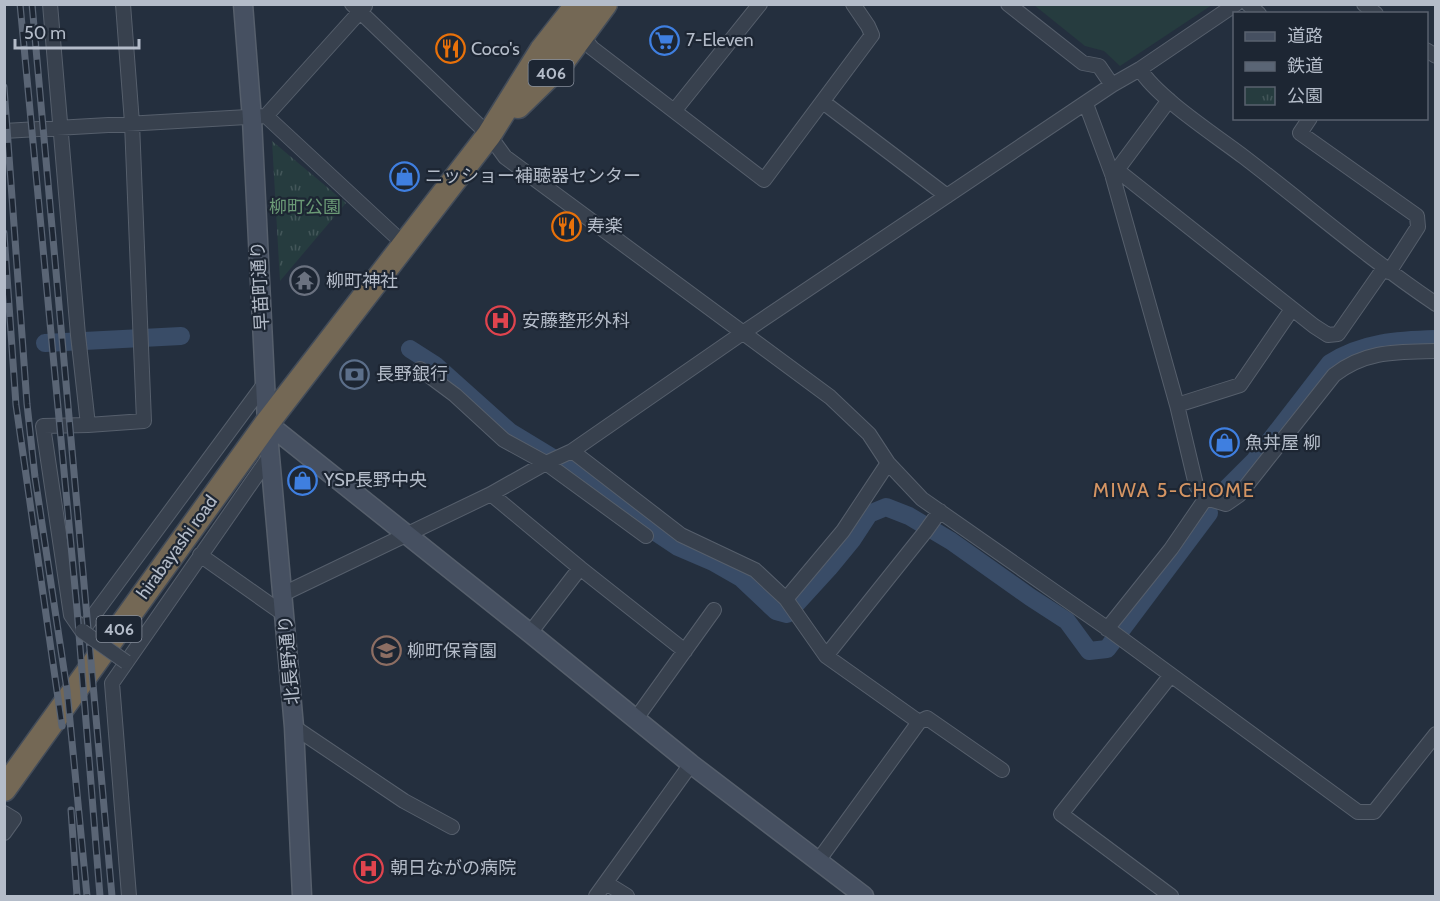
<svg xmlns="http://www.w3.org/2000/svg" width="1440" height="901" viewBox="0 0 1440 901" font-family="Cabin,'Noto Sans JP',sans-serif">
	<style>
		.grass { fill: #263c3f }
		.park { fill: url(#park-tufts) }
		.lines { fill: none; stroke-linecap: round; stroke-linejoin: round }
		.canal { stroke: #394c67; stroke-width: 18 }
		.street-casing { stroke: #565f6c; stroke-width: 16 }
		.secondary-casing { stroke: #565f6c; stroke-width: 21 }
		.highway-casing { stroke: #434c59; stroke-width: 27 }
		.street { stroke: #38414e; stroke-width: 14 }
		.secondary { stroke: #465061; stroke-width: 18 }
		.highway { stroke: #746855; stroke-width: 24 }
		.rail-casing { stroke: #5a6575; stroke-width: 7 }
		.rail { stroke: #1d2633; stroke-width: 4.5; stroke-dasharray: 14; stroke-linecap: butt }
		.street-bridge-casing { stroke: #565f6c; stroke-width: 16; stroke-linecap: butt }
		.street-bridge { stroke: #38414e; stroke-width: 14 }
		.labels { text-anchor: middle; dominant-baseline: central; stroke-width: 4.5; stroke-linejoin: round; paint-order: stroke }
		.shield { fill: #1d2633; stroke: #878f9c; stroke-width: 1.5 }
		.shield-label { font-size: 16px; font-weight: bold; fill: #b4bcc9 }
		.poi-label { font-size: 18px; fill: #b4bcc9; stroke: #1d2633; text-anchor: start }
		.park-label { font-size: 18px; fill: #6b9a76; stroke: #1d2633 }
		.street-label { font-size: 18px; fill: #b4bcc9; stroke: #1d2633 }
		.neighbourhood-label { font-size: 20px; letter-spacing: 1.5px; fill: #d59563; stroke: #1d2633 }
	</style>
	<defs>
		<pattern id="park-tufts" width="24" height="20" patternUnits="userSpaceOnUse" patternTransform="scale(1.5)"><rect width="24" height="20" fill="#263c3f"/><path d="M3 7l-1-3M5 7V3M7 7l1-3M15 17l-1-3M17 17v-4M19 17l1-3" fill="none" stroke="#435659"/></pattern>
	</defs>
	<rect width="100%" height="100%" fill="#242f3e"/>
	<path class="grass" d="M1034,5H1212L1120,66L1104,51L1085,46Z"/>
	<path class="park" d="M272,141L346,203L280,281Z"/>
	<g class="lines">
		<path class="canal" d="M45,343L181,336
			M410,349L435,365L510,432L571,469L639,521L678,547L713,562L741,578L776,611L787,614L829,568L852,540L869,514L886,507L909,516L951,541L1030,597L1067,621L1089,651L1107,649L1209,513
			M1225,490L1255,460L1330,363C1363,342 1398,340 1436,339"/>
		<defs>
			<path id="street" d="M50,4L78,335L88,425L144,421L132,123L123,4
				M352,4L489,135L505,157L830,397L869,434L888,463L922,499L1111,631L1358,812H1374L1436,734
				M1008,4L1083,63L1099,66L1112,85
				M1248,4L1259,14
				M1364,4L1376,14
				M581,35L592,48L764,180L872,35L868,26L853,4
				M1426,50L1436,56
				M1140,69C1155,96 1218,137 1244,157C1308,206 1369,259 1436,304
				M823,102L947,196
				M1086,104L1112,174L1177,405L1196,485L1206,498L1226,504L1239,495L1334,375C1366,350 1398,352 1436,351
				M675,110L760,4
				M266,116L404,244
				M1310,118L1300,133L1417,216L1418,227L1389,272
				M4,131L266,116L365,6
				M1117,170L1314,326L1328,335L1338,334L1384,268
				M1112,174L1117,170L1169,100
				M420,369L455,395L504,440L546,463L646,536
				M1177,405L1240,385L1292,309
				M88,425L43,426L71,615L82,631L265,383
				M572,451L681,535L755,570L786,599L826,656L919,722L927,718L1002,770
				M491,494L580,568L530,633
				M200,555L285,615
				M580,568L685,651
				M283,594L491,494L546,463L572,451L744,332L1112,85L1140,69L1236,4
				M786,599L843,531L888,463
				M1107,629L1171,549L1206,498
				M826,656L925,532L940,511
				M635,720L714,610
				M294,727L404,801L452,827
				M4,813L14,819L4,833
				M818,861L919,722
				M606,883L627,896
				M129,896L112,683L270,456
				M596,896L691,764
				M1171,896L1061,814L1171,675"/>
			<path id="secondary" d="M243,4L252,119L267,423L294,727L302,896
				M267,423L530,633L691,764L864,896"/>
			<path id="highway" d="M518,106L560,65L605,4
				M4,789L267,423L489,135L542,50L578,4"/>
		</defs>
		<use href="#street" class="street-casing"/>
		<use href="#secondary" class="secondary-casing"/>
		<use href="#highway" class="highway-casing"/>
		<use href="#street" class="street"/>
		<use href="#secondary" class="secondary"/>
		<use href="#highway" class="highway"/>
		<defs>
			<path id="rail" d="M20,4L77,609L100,896
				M32,4L112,896
				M4,87L27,404L35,477L67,690L87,896
				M4,233L16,405L62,726
				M71,810L77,896"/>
		</defs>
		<use href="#rail" class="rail-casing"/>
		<use href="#rail" class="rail"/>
		<defs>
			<path id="street-bridge" d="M82,631L126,662"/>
		</defs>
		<use href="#street-bridge" class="street-bridge-casing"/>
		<use href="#street-bridge" class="street-bridge"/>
	</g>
	<defs>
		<symbol id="supermarket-ring" viewBox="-11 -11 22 22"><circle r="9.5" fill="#1d2633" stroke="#3f7fe0" stroke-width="1.5"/><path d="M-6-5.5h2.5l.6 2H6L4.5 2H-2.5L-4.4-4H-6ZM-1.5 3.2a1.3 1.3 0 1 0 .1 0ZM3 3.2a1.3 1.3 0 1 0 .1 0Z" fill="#3f7fe0"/></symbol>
		<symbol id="restaurant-ring" viewBox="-11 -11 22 22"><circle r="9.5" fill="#1d2633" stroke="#e8710a" stroke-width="1.5"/><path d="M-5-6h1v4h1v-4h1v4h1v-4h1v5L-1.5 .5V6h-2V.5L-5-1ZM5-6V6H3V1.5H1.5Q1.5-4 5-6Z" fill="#e8710a"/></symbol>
		<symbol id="shop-ring" viewBox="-11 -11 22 22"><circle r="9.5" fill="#1d2633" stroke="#3f7fe0" stroke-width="1.5"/><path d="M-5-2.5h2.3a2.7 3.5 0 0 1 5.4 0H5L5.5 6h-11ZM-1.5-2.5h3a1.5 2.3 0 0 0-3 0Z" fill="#3f7fe0"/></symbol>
		<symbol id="temple-ring" viewBox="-11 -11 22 22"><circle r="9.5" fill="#1d2633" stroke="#6b7280" stroke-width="1.5"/><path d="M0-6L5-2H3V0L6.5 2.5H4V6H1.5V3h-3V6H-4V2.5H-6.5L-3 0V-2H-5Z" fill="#6b7280"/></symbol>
		<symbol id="hospital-ring" viewBox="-11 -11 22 22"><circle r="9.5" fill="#1d2633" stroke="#e0444e" stroke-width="1.5"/><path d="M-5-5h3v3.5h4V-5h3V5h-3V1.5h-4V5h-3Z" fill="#e0444e"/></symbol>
		<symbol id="bank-ring" viewBox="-11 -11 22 22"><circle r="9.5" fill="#1d2633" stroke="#5c6f8a" stroke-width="1.5"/><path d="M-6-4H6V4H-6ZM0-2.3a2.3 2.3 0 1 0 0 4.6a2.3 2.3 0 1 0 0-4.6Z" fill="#5c6f8a"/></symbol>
		<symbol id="school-ring" viewBox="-11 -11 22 22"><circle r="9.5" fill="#1d2633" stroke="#8d6e63" stroke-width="1.5"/><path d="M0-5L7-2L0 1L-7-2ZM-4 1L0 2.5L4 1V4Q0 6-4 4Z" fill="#8d6e63"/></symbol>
	</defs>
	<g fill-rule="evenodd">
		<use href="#supermarket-ring" x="648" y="24" width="33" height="33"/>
		<use href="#restaurant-ring" x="434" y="32" width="33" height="33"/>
		<use href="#shop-ring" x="388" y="160" width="33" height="33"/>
		<use href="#restaurant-ring" x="550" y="210" width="33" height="33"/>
		<use href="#temple-ring" x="288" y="264" width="33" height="33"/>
		<use href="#hospital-ring" x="484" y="304" width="33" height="33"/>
		<use href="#bank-ring" x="338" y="358" width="33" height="33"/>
		<use href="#shop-ring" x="1208" y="426" width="33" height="33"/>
		<use href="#shop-ring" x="286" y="464" width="33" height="33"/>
		<use href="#school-ring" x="370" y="634" width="33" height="33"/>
		<use href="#hospital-ring" x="352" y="852" width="33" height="33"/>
	</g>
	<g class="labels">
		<g class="shield">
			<rect x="528.5" y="60" width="45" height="26" rx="4.5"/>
			<rect x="96.5" y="616" width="45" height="26" rx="4.5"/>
		</g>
		<g class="shield-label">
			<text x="551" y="73">406</text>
			<text x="119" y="629">406</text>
		</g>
		<g class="poi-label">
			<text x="686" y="40">7-Eleven</text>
			<text x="471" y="49">Coco's</text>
			<text x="425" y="176">ニッショー補聴器センター</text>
			<text x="587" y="226">寿楽</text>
			<text x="326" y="281">柳町神社</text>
			<text x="522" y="321">安藤整形外科</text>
			<text x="376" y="374">長野銀行</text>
			<text x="1245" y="443">魚丼屋 柳</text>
			<text x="324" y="480">YSP長野中央</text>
			<text x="407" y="651">柳町保育園</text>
			<text x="390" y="868">朝日ながの病院</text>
		</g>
		<g class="park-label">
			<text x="305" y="207">柳町公園</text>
		</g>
		<g class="street-label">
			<text transform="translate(260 286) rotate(-93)">早苗町通り</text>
			<text transform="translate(177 547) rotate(-54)">hirabayashi road</text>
			<text transform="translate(289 660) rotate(-95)">北長野通り</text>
		</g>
		<g class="neighbourhood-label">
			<text x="1174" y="490">MIWA 5-CHOME</text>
		</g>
	</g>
	<rect width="1440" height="901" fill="none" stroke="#b4bcc9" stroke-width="12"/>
	<rect x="1233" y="12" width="195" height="108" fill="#1d2633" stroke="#59626f" stroke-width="1.5"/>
	<rect x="1245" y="32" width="30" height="9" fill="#465061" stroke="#59626f" stroke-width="1.5"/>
	<text x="1287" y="42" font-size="18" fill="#b4bcc9">道路</text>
	<rect x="1245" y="62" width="30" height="9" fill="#5a6575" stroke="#59626f" stroke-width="1.5"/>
	<text x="1287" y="72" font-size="18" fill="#b4bcc9">鉄道</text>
	<rect x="1245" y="87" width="30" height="18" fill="url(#park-tufts)" stroke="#59626f" stroke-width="1.5"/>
	<text x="1287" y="102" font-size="18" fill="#b4bcc9">公園</text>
	<path d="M15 39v9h124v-9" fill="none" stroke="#b4bcc9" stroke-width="3"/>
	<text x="24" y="39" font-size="18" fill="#b4bcc9" stroke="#1d2633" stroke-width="4.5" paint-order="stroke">50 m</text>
</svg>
